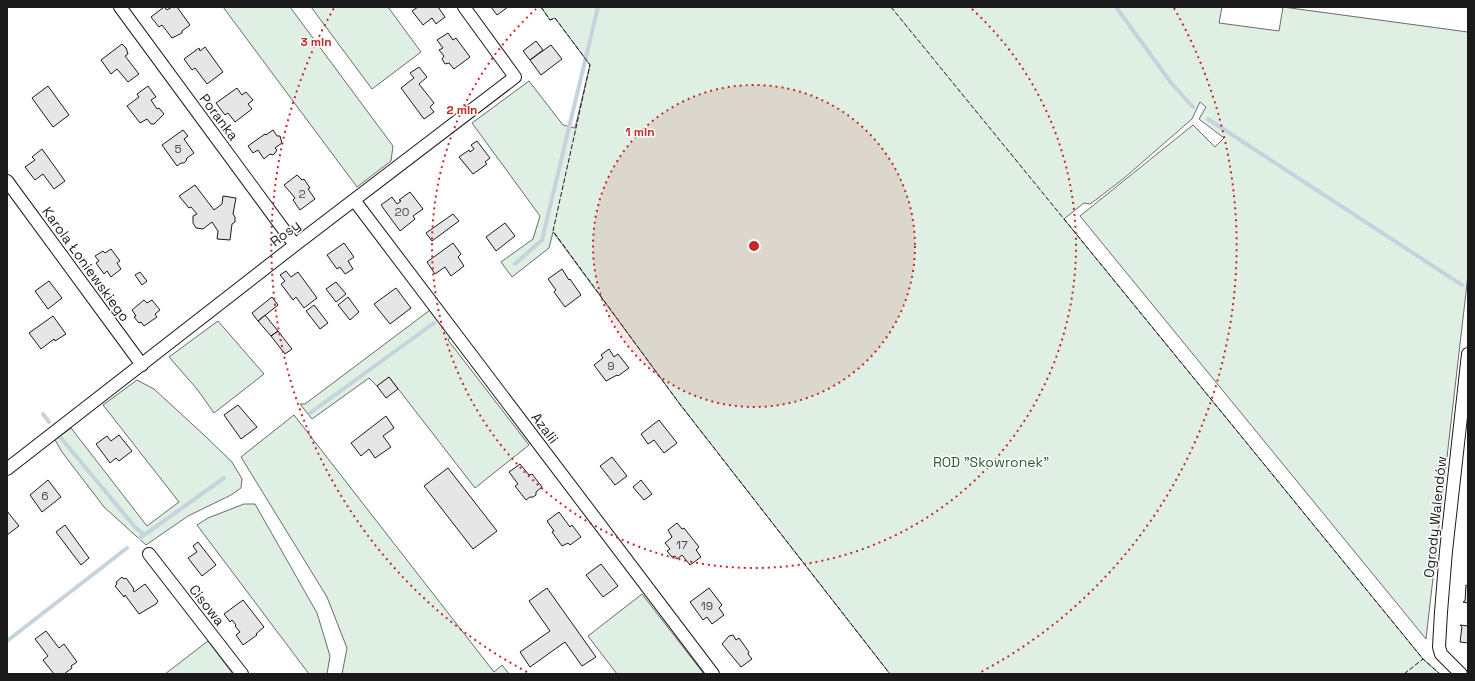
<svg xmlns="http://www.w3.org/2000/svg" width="1475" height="681" viewBox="0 0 1475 681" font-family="'Space Grotesk',sans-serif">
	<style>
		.green { fill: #e0efe3; stroke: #6a6a6a }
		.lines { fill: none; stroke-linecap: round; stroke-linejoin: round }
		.stream { stroke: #c6d2dc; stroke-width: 4 }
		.building { fill: #e6e6e6; stroke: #1a1a1a }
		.street-casing { stroke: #1a1a1a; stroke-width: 14 }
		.street { stroke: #fff; stroke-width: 12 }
		.fence { stroke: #1a1a1a; stroke-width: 1; stroke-dasharray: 5 2; stroke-linecap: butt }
		.ring { fill: none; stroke: #c62828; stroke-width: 2; stroke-dasharray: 2 4 }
		.labels { text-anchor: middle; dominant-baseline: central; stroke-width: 3; stroke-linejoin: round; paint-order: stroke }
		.number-label { font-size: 12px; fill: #4d4d4d }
		.street-label { font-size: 14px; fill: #1a1a1a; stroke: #fff }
		.park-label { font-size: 14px; fill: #2b5a34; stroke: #fff }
		.centre { fill: #c62828; stroke: #fff; stroke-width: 2 }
		.ring-label { font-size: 12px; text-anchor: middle; font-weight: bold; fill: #c62828; stroke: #fff; stroke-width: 3; stroke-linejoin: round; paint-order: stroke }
	</style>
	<rect width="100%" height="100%" fill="#fff"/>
	<path class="green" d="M223,7H290L393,146L391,161L357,187Z
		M311,7H388L421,52L372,89Z
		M541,7H1222L1219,23L1279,31L1283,7L1468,32V275L1426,639L1080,216L1193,125L1215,147L1224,138L1199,119L1206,107L1200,102L1192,119L1123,179L1093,202L1090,204L1084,203L1064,219L1423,659L1440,674H890L679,403L553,232L549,248L512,277L501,262L533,239L540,216L472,123L529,81L563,125L575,128L590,65L555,18L550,20Z
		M430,310L451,336L448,340L529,445L475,488L389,377L377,386L369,378L312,419L300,404H305Z
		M218,321L264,374L214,413L197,389L169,357Z
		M137,380L154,389L204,435L232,462L242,479L241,488L231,495L188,516L146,545L104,507L62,452L55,440L71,428L147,526L179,502L103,405Z
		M294,415L494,672L502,665L509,674H342L347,648L327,597L241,457Z
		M244,504H255L317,613L330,656L327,674H309L197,525L208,518Z
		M642,594L704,674H617L588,636Z
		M208,641L233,674H165Z"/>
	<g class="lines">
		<path class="stream" d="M1116,7L1172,84L1193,107
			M1208,119L1462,285
			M515,264L542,240L598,7
			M310,413L434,323
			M43,414L49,422
			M61,438L135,527L144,535
			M140,538L224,478
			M7,641L127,548"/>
	</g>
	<path class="building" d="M164,7L167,10L172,7H177L190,25L182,31V33L172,38L162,25L159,27L151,17Z
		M418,7H438L445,17L436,24L432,18L423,25L412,11Z
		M491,7H508L497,15Z
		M448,33L453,40L456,38L470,57L454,69L449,63L445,64L442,59L444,56L439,50L443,48L437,40Z
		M536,41L543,50L530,60L523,51Z
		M122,44L126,48L128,54L125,56L139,74L128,82L117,69L111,74L101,60Z
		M551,45L562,59L541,75L530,60Z
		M205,47L223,72L207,84L195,68L192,70L184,59L199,48L200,51Z
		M419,67L427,77L419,84L434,103L430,107L434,112L424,119L401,88L414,78L410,73Z
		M48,86L69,115L53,127L32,98Z
		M148,86L156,97L151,100L157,109L159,108L164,114L154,124H151L147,119L140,123L127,106L139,97L137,94Z
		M237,88L242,95L246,92L253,100L248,104L252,109L235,122L228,113L225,115L216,103Z
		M183,130L188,136L184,139L194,153L187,158L186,161L184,163H181L177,166L162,145Z
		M273,130L277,136H280L282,143L275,148L277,150L275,153L273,155L270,154L264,159L258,150L253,153L248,146L265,134L266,135Z
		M477,141L490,158L485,162L487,164L473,174L459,157L469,150L470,152L474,149L471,145Z
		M42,149L65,181L54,189L43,174L35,180L25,167L35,160L32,157Z
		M297,175L302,180L304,179L310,188L308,189L315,199L300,210L293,200L295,198L284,185Z
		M195,185L214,210L222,204L223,196L236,198L233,214L235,217V222L232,224L230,240L217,239L218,231L212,222L203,229L196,228L193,223V216L197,214L191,207L189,208L179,196Z
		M410,192L423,209L413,216L415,219L400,231L381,205L392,197L397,204L401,201L399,200Z
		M453,214L459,221L432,241L426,233Z
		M505,223L515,236L496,251L486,237Z
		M344,243L354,257L348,261L353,269L345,274L340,267L337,269L327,255Z
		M453,243L461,254L458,257L464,266L451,276L445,267L435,274L427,262Z
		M111,249L120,261L117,263L121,269L111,277L107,271L104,274L96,263L99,261L95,256L103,251L105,253Z
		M562,269L569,280L570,279L581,295L565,307L554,292L556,290L548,279Z
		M286,271L291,277L298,272L317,298L304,308L296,297L293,300L281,284L285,281L280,275Z
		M140,272L147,281L142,285L135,275Z
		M49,281L62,298L48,309L35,291Z
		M336,282L346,294L336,302L326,289Z
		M396,288L411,308L390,324L374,304Z
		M272,297L278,305L258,321L252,313Z
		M348,297L359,312L350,320L338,305Z
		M144,300L147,303L152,300L160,310L155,314L157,317L144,326L141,322L139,323L134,317L136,316L132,310Z
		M314,305L328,323L320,329L306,311Z
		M265,315L278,331L271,336L258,321Z
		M53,316L66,334L55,341L54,339L41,349L29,333Z
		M278,331L292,349L285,354L271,336Z
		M609,349L614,357L618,354L629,368L618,376L617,375L606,381L594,365L603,358L601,355Z
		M389,377L398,389L386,398L377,386Z
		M238,405L257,427L241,439L224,415Z
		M386,416L394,428L383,436L391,447L375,458L369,449L361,456L351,443Z
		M659,420L677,443L664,453L654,440L648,444L641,434Z
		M119,435L132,451L119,461L116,458L110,463L96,444L107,436L111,441Z
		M612,457L627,476L615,485L600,466Z
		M520,464L529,475L532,474L542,487L536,492V495L533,497H530L526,500L515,486L518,484L509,472Z
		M448,468L497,531L473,549L424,486Z
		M48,480L61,497L42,512L30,495Z
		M641,480L652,494L644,500L633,487Z
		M7,511L19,526L7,535Z
		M559,512L570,527L572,525L581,537L570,545L568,543L562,546L552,532L554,531L547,521Z
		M677,523L682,529L684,528L699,547L696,550L701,557L690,565L682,555L677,559L675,556L672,557L667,551L670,549L665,543L672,537L668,530Z
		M65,525L89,558L81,565L56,532Z
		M198,542L216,565L202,576L188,558L197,552L193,546Z
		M601,564L618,586L603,597L586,575Z
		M122,577L124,579L126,578L134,589L133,590L134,592L145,584L158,601L156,604L139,614L125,595L124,597L115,586L117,584L116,582Z
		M1466,585L1468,586V603L1463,602L1465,601Z
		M547,588L596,657L582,666L565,642L530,667L520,652L550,631L529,601Z
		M709,588L722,605L719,608L724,615L712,624L707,617L703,620L690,602Z
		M243,600L264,627L256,634L257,635L243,645L236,635L240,632L235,626L236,625L232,620L230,622L224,614Z
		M1460,625L1468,626V643L1460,642L1462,627Z
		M46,631L59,648L64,644L77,662L71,666L72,668L64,674H54L43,660L48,656L35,639Z
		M733,635L736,640L739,638L749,652L748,654L752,659L741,667L722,644L729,636Z"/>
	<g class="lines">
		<defs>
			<path id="street" d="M120,7L295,245
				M7,181L142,365
				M354,200L713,674
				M7,469L295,245L515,77L464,7
				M149,554L242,674
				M1461,674L1441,654L1439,647L1441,612L1446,551L1468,354"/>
		</defs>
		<use href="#street" class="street-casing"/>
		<use href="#street" class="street"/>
		<path class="fence" d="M541,7L550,20L555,18L590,65L553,231L679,403L890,674
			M891,7L1423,659L1440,674
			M1404,674L1423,659"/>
	</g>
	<circle cx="754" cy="246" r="161" fill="#c62828" fill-opacity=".12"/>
	<g class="ring">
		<circle cx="754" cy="246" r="161"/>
		<path d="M972 9A322 322 0 1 1 536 9"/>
		<path d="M527 672A483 483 0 0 1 334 8M1174 8A483 483 0 0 1 981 672"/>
	</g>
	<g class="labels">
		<g class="number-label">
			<text x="178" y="149">5</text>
			<text x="302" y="194">2</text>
			<text x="402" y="212">20</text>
			<text x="611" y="366">9</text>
			<text x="45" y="496">6</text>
			<text x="682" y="545">17</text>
			<text x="707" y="606">19</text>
		</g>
		<g class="street-label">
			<text transform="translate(219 117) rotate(53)">Poranka</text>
			<text transform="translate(285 233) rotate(-38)">Rosy</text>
			<text transform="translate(86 264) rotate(54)">Karola Łoniewskiego</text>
			<text transform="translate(545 428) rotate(53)">Azalii</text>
			<text transform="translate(1435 517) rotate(-84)">Ogrody Walendów</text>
			<text transform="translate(207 605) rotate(52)">Cisowa</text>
		</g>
		<g class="park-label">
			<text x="991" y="462">ROD "Skowronek"</text>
		</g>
	</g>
	<circle cx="754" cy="246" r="6" class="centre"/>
	<g class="ring-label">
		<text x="316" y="46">3 min</text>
		<text x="462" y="114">2 min</text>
		<text x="640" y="136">1 min</text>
	</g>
	<rect width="1475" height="681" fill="none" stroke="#1a1a1a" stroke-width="16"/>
</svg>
